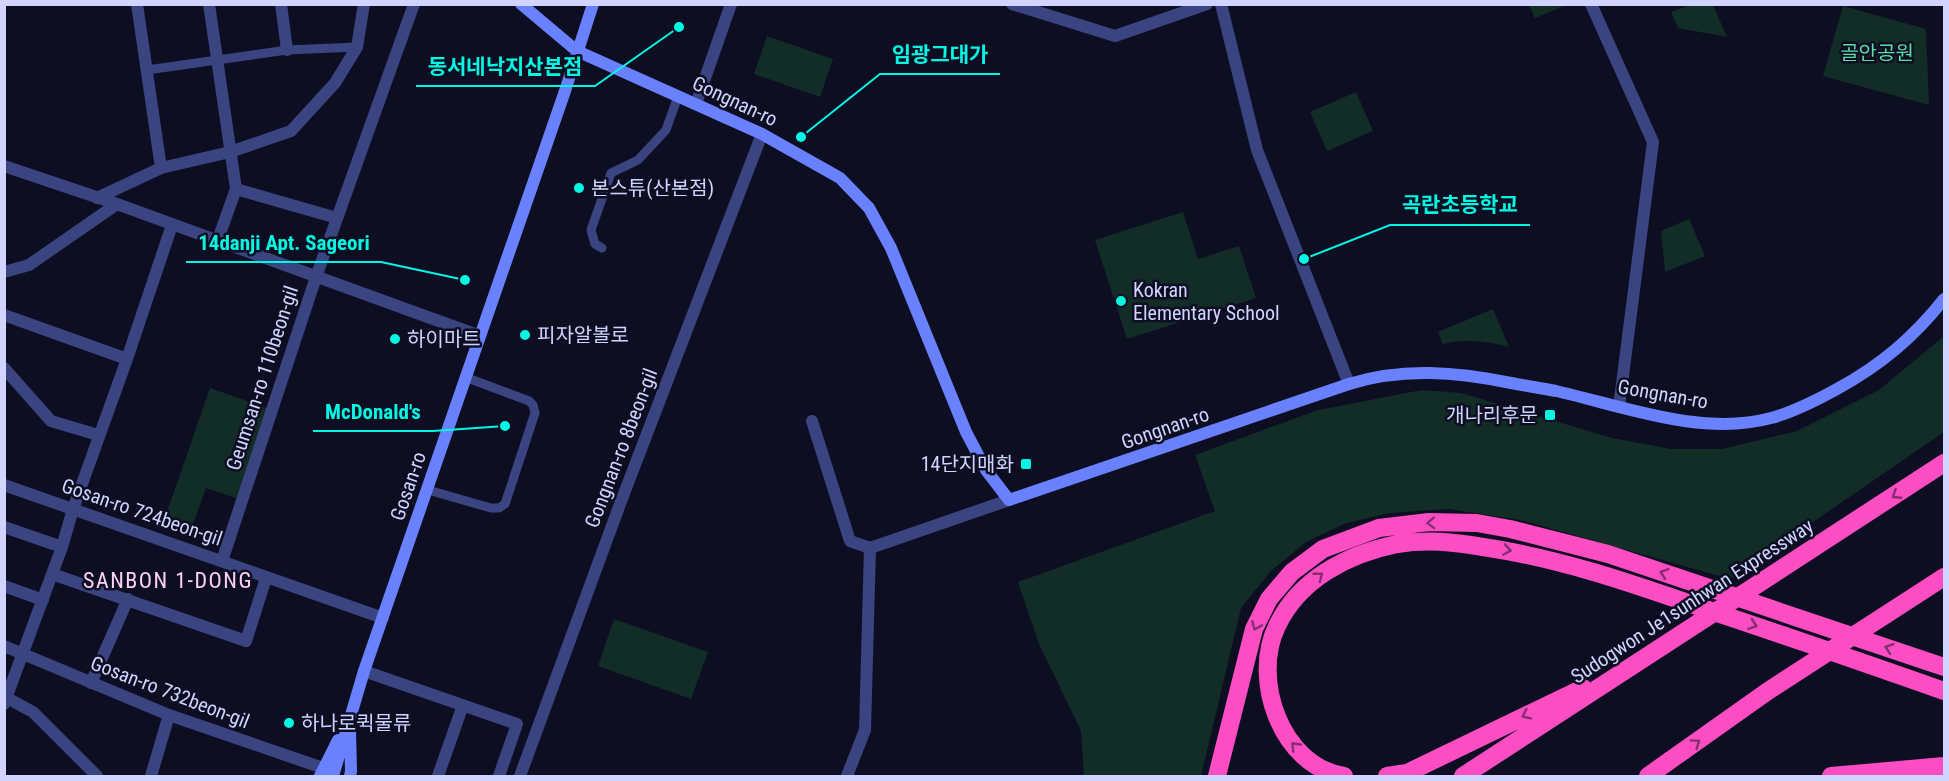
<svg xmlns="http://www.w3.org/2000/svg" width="1949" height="781" viewBox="0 0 1949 781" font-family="'Roboto Condensed','Noto Sans KR',sans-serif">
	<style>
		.green { fill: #112d26 }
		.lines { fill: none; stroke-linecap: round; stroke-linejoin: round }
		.lane { stroke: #3a4481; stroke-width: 9 }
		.street { stroke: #3a4481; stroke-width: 12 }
		.secondary { stroke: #6981fd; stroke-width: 12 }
		.highway { stroke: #fd4dc2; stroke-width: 18 }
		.oneway { stroke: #862e72 }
		.poi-dot { fill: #03f7e2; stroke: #0e0e23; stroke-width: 2 }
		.labels { text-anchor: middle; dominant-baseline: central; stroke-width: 5; stroke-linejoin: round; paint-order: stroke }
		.park-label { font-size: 20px; fill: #5ddda6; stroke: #0e0e23 }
		.street-label { font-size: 20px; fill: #d0d4fe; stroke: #0e0e23 }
		.poi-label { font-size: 20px; fill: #d0d4fe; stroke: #0e0e23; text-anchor: start }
		.quarter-label { font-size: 22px; letter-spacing: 1.5px; fill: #fed2f7; stroke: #0e0e23 }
		.leader { fill: none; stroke: #03f7e2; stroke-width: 2 }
		.callout-dot { fill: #03f7e2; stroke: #0e0e23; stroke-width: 2 }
		.callout-label { font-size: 21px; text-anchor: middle; font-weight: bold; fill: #03f7e2; stroke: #0e0e23; stroke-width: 5; stroke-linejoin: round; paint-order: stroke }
	</style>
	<rect width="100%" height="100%" fill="#0e0e23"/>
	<path class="green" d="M1529,5H1566L1535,18Z
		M1690,5H1713L1727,37L1678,28L1671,12Z
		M1843,6L1926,29L1929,105L1823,76Z
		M767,36L833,59L820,97L754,74Z
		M1356,92L1373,131L1327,151L1310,112Z
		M1183,212L1198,259L1239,246L1256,298L1127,339L1095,240Z
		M1689,219L1705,256L1665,272L1661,231Z
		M1493,309L1509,347C1487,341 1465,338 1443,344L1438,332Z
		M1944,336V432L1730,579L1520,520L1448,509L1389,513L1344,524L1306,542L1270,572L1241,608L1201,776H1084L1081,731L1039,644L1018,582L1215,511L1195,455L1318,410L1422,390L1461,393L1612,438L1671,449H1722L1797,431L1879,390Z
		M210,388L270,409L239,499L206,488L192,527L165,518Z
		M614,619L708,652L691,699L598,666Z"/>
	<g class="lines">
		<path class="lane" d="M147,70L287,50L357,47
			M602,248L595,244L591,230L611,173L638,160L666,130L678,96
			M428,490L491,508H499L505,504L535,413L533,405L529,401L465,377"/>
		<path class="street" d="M137,4L161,168
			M209,4L236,189L337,218
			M281,4L287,50
			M1012,4L1115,36L1207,4
			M1221,4L1257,150L1349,384
			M1591,4L1653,142L1619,407
			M696,104L731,4
			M4,166L117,204L480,336
			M97,198L161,168L230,152L291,131L335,83L357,47L364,4
			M217,242L236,189
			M4,272L29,265L117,204
			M4,315L127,359
			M4,368L51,421L98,435
			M812,421L850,541L870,548
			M4,485L383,618
			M4,527L62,547
			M222,561L316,277L414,4
			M52,574L246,641L266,578
			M4,586L43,600
			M4,646L169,715L323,768
			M364,671L517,724L499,776
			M91,683L128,599
			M7,698L33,712L97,776
			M4,704L62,547L73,509L127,359L172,225
			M151,776L169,715
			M438,776L463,705
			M520,776L620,504L762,134
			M847,776L865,730L870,548L1009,500"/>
		<path class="secondary" d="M521,4L577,51L762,134L840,178L869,208L891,248L966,432L986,470L1009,500L1349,384C1403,367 1457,372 1511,383C1526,386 1541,388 1556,391C1623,406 1702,437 1771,418C1794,412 1817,400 1837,389C1881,365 1914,337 1944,299
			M320,776L338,740
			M333,776L364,671L565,91L593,4
			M350,776L351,771L350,731"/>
		<path class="highway" d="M1217,776L1254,629L1269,599L1292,572L1323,549L1379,528L1429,522L1477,523L1510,529L1608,554L1944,667
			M1344,776C1281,766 1251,679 1277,626C1299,579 1348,554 1397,544C1427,539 1453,542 1483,547C1565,559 1642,587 1720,614C1795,639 1870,665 1944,691
			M1387,776L1407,773L1583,688
			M1463,776L1944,463
			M1648,776L1768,691L1944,577
			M1831,776L1944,766"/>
	</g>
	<defs><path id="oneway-chevron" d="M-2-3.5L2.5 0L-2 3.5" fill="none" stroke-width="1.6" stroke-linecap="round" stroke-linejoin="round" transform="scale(1.5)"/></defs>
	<g class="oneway">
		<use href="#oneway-chevron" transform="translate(1896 495) rotate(147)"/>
		<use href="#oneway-chevron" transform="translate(1431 523) rotate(178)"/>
		<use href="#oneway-chevron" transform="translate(1507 550) rotate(9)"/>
		<use href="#oneway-chevron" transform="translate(1664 573) rotate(-161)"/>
		<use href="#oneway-chevron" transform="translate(1319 576) rotate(-38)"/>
		<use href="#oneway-chevron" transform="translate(1753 625) rotate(19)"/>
		<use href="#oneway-chevron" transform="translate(1256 626) rotate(113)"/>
		<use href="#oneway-chevron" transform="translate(1889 648) rotate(-161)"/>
		<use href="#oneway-chevron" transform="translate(1526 715) rotate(154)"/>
		<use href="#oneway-chevron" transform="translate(1696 743) rotate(-35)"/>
		<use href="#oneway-chevron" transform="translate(1295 746) rotate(-134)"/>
	</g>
	<g class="poi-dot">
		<circle cx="579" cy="188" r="6"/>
		<circle cx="1121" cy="301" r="6"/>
		<circle cx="525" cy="335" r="6"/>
		<circle cx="395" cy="339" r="6"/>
		<rect x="1544" y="409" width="12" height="12" rx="3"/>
		<rect x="1020" y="458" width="12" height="12" rx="3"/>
		<circle cx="289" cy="723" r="6"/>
	</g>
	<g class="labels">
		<g class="park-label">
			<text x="1877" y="53">골안공원</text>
		</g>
		<g class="street-label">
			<text transform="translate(735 101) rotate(25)">Gongnan-ro</text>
			<text transform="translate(262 378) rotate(-72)">Geumsan-ro 110beon-gil</text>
			<text transform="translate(1663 394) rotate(10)">Gongnan-ro</text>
			<text transform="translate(1165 428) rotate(-19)">Gongnan-ro</text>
			<text transform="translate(621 448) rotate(-69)">Gongnan-ro 8beon-gil</text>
			<text transform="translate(408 486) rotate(-71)">Gosan-ro</text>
			<text transform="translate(142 512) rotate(19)">Gosan-ro 724beon-gil</text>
			<text transform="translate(1692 601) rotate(-33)">Sudogwon Je1sunhwan Expressway</text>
			<text transform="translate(170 692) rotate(21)">Gosan-ro 732beon-gil</text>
		</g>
		<g class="poi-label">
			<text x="591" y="188">본스튜(산본점)</text>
			<text x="1133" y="290">Kokran<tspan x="1133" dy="23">Elementary School</tspan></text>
			<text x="537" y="335">피자알볼로</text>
			<text x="407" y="339">하이마트</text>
			<text x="1538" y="415" text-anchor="end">개나리후문</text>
			<text x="1014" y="464" text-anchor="end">14단지매화</text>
			<text x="301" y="723">하나로퀵물류</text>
		</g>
		<g class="quarter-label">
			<text x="168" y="580">SANBON 1-DONG</text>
		</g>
	</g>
	<path class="leader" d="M801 137L880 74H1000M679 27L595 86H416M1304 259L1390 225H1530M465 280L381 262H186M505 426L433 431H313"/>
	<g class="callout-dot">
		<circle cx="801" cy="137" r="6"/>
		<circle cx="679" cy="27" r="6"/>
		<circle cx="1304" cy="259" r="6"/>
		<circle cx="465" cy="280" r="6"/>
		<circle cx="505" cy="426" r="6"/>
	</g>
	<g class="callout-label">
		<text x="940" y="62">임광그대가</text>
		<text x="505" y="74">동서네낙지산본점</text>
		<text x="1460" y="212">곡란초등학교</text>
		<text x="284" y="250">14danji Apt. Sageori</text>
		<text x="373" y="419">McDonald's</text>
	</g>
	<rect width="1949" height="781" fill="none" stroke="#d0d4fe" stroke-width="12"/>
</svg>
